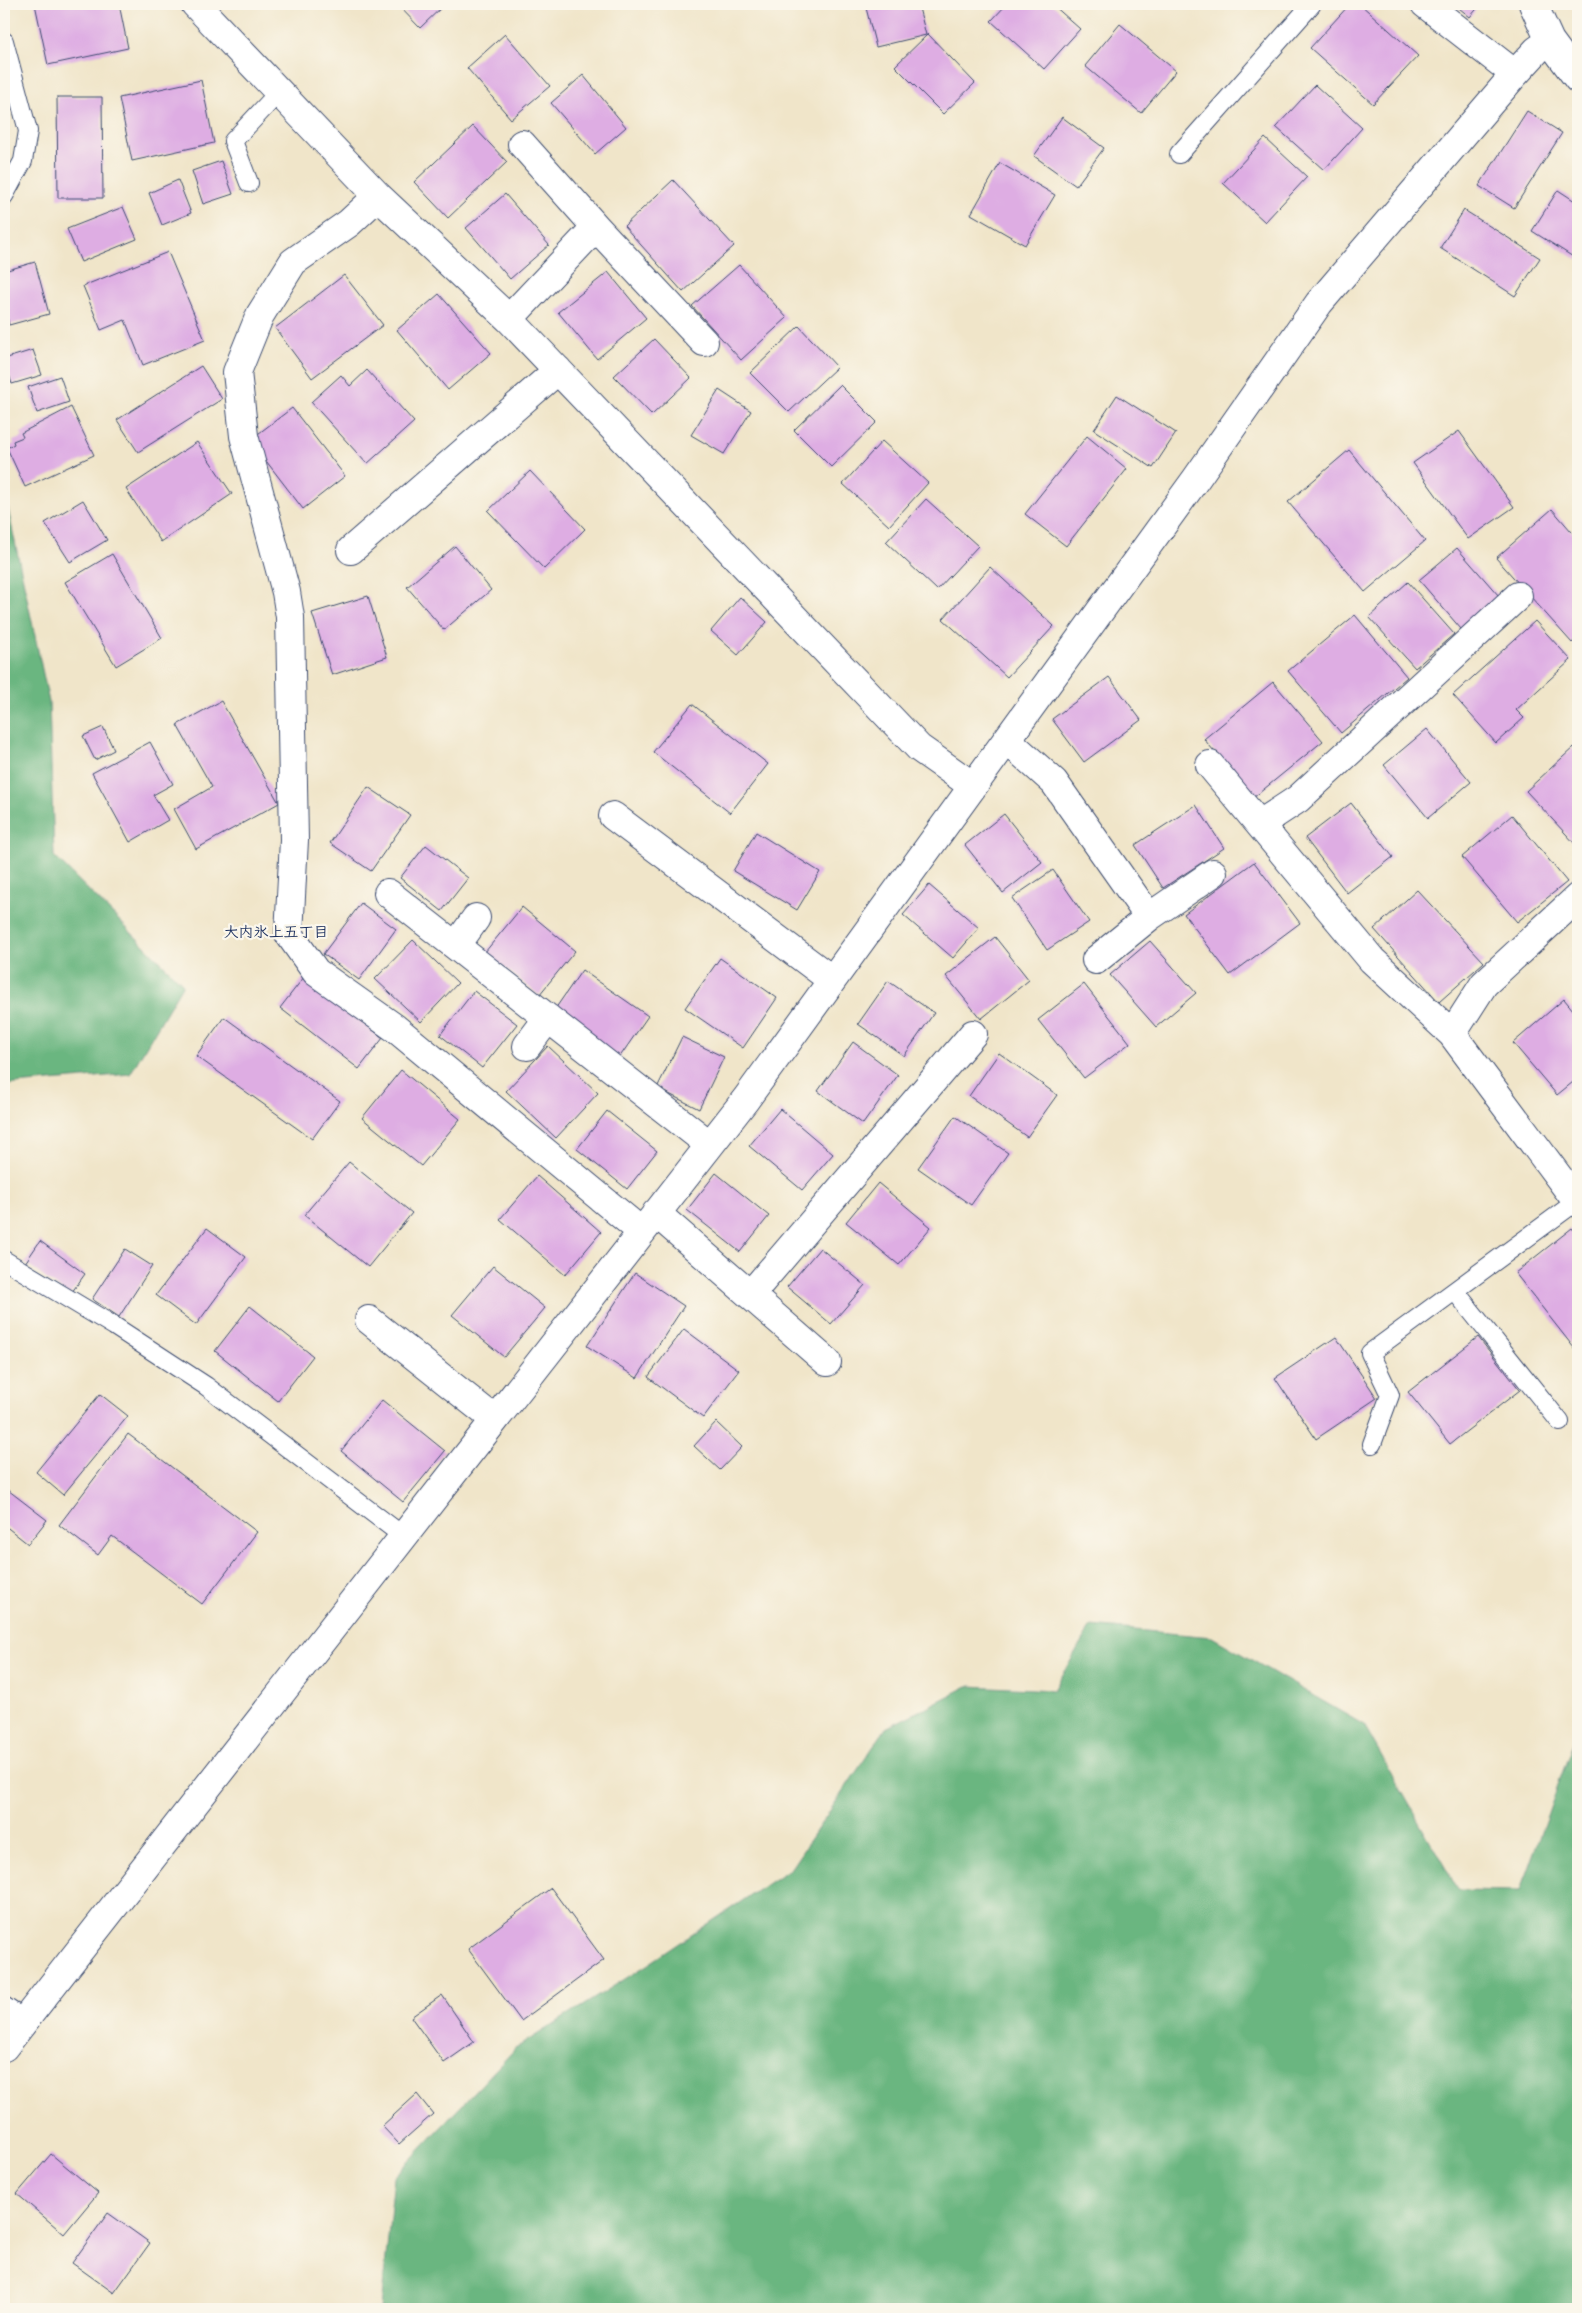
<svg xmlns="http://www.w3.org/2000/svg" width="1582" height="2313" viewBox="0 0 1582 2313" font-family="'Shantell Sans','Klee One',sans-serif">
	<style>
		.forest { fill: #6ab680; stroke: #42726f }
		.building { fill: #deade3 }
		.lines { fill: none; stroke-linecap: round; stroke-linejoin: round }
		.lane-casing { stroke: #3b4a6e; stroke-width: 20 }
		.street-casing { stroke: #3b4a6e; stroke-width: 30 }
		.lane { stroke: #fff; stroke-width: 18 }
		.street { stroke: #fff; stroke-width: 28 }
		.labels { text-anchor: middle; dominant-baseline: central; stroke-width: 4.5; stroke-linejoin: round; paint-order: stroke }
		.neighbourhood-label { font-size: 15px; font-weight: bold; fill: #1b2f5e; stroke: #fbf7ec }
	</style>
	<rect width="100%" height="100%" fill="#fbf7ec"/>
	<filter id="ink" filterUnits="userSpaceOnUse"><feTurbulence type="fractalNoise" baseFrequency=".02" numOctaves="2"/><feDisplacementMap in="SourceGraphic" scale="10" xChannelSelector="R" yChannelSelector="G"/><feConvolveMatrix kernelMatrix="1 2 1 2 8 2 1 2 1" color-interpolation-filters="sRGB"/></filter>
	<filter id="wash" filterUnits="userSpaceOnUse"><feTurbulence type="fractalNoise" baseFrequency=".0096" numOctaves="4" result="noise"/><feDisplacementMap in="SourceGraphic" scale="20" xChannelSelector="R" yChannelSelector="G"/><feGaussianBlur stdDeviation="1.12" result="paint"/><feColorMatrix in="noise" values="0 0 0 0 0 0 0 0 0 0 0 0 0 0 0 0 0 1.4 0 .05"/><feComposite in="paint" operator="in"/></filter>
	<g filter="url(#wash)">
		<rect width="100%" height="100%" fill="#f0e5c9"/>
		<path class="forest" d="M4,490L49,702L54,856L183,984L130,1074L4,1085Z
			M1091,1626L1212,1637L1364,1725L1458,1890L1520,1891L1578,1729V2309H381L394,2177L516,2048L647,1965L791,1868L886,1728L968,1686L1054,1690Z"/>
		<g id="blocks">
			<path class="building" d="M35,4H119L128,48L48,65Z
				M397,4H445L420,28Z
				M865,4H918L926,35L876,47Z
				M1007,4H1052L1080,29L1044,69L991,21Z
				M1350,4H1360L1418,56L1373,104L1310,48Z
				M1454,4H1481L1470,17Z
				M1120,24L1176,71L1141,113L1085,66Z
				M505,34L550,86L511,119L467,68Z
				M928,34L975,83L943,114L895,66Z
				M583,75L626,127L595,154L551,103Z
				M201,80L214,143L132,161L119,98Z
				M1315,85L1362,128L1324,170L1276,127Z
				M57,97H102L103,198H58Z
				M1527,111L1562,133L1514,208L1479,186Z
				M1062,117L1104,148L1076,186L1034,156Z
				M473,126L507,162L448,218L414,182Z
				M1265,138L1307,177L1265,222L1223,183Z
				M221,161L233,194L203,204L192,171Z
				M1000,163L1055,195L1025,245L971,214Z
				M178,180L191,213L162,225L149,193Z
				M673,180L734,246L683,292L624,226Z
				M1558,190L1578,203V260L1532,231Z
				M505,194L549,245L510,279L466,228Z
				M123,207L137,239L81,262L67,229Z
				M1464,210L1540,258L1515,296L1440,248Z
				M168,252L205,340L143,365L125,320L101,330L83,286Z
				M35,262L49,314L9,325L4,305V271Z
				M739,265L787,318L741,360L692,306Z
				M608,272L646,318L597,359L558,312Z
				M344,275L383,325L312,378L275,328Z
				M439,294L491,353L448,390L397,330Z
				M799,326L837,367L789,412L750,373Z
				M654,339L691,378L652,415L614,376Z
				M33,350L42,375L12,384L4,359Z
				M201,366L222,399L138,452L117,420Z
				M367,370L414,422L367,464L311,402L341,375L350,386Z
				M60,376L69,402L37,413L28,387Z
				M840,385L877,422L831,467L794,430Z
				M719,390L751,411L724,454L691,435Z
				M1117,395L1176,433L1153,468L1094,430Z
				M71,407L94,455L25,487L7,448L14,444L13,441L23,437L21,433Z
				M292,408L345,476L303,509L250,440Z
				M1459,431L1514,507L1468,539L1413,463Z
				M1087,436L1127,469L1066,546L1025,514Z
				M882,441L928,483L889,526L843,484Z
				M197,442L232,494L161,542L126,489Z
				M1349,450L1425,541L1365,592L1288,502Z
				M530,471L585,529L544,569L488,511Z
				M926,499L978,546L937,590L886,542Z
				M83,500L107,540L70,562L45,523Z
				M1552,509L1578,539V637L1572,643L1496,558Z
				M455,546L491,590L444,630L407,587Z
				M1457,548L1499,596L1461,629L1419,580Z
				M112,554L162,638L116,666L65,582Z
				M990,567L1054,626L1007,677L943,619Z
				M1408,582L1454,634L1415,668L1369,617Z
				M368,596L387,657L332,675L312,613Z
				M740,597L767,622L738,655L711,631Z
				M1355,615L1407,677L1341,733L1288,671Z
				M1535,621L1571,660L1516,710L1524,718L1496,743L1453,695Z
				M1109,677L1141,720L1084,762L1052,719Z
				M1273,682L1323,741L1253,798L1204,739Z
				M221,701L279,803L196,849L174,809L212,787L177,725Z
				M692,704L768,764L730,813L653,752Z
				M103,727L114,750L95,760L83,736Z
				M1427,729L1471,782L1428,818L1384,765Z
				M150,742L173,784L153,795L168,820L130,842L92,773Z
				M1574,747L1578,752V847L1526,791Z
				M368,787L410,815L371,871L330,843Z
				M1351,803L1393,857L1347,893L1305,838Z
				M1196,805L1224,848L1163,888L1135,845Z
				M1004,814L1042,862L1003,893L965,845Z
				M1512,815L1567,882L1517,922L1462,857Z
				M756,832L820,872L797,910L733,871Z
				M426,845L468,878L442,911L400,878Z
				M1254,862L1300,923L1230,975L1184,914Z
				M1053,870L1089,922L1047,950L1012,898Z
				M929,885L979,928L953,958L903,915Z
				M1417,890L1484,962L1439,1002L1374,929Z
				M361,903L396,929L359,980L323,954Z
				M522,907L575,951L539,995L485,952Z
				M995,937L1029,980L981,1019L946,976Z
				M413,940L458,983L421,1022L375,979Z
				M1150,941L1196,993L1156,1027L1110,975Z
				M720,958L777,998L743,1048L685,1008Z
				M582,970L648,1016L619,1058L553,1012Z
				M304,977L383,1038L359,1069L280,1008Z
				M888,981L934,1013L904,1056L858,1024Z
				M1084,984L1130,1043L1084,1078L1038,1020Z
				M474,991L517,1024L482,1068L440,1035Z
				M1564,999L1578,1016V1078L1557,1095L1513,1043Z
				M224,1017L340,1101L312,1139L196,1056Z
				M682,1037L724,1057L699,1109L657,1088Z
				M853,1042L898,1075L863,1124L818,1091Z
				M548,1046L598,1093L556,1138L506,1091Z
				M999,1053L1057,1095L1027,1137L969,1096Z
				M401,1070L460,1119L421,1166L362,1118Z
				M780,1109L833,1154L802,1190L749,1146Z
				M607,1111L657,1151L627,1189L577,1149Z
				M955,1116L1008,1153L971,1205L918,1168Z
				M349,1162L412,1213L368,1267L304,1215Z
				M716,1173L769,1216L740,1252L687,1210Z
				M537,1176L601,1232L565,1275L500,1219Z
				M878,1183L931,1227L899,1265L846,1222Z
				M207,1228L246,1257L196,1325L156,1295Z
				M1572,1228L1578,1236V1353L1515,1273Z
				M40,1241L85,1274L69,1296L25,1263Z
				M820,1248L865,1285L831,1324L787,1287Z
				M125,1249L152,1266L119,1317L92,1299Z
				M493,1266L545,1308L504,1357L452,1315Z
				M635,1273L684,1306L637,1378L587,1346Z
				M250,1306L313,1356L278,1401L215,1351Z
				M684,1329L739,1370L703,1418L648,1377Z
				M1336,1337L1377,1398L1316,1439L1275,1378Z
				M1478,1337L1520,1390L1450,1444L1408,1392Z
				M100,1394L128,1416L63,1495L36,1472Z
				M382,1400L445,1451L403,1502L341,1451Z
				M716,1422L742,1447L720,1470L694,1446Z
				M128,1434L257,1532L202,1604L112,1536L98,1555L59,1525Z
				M4,1487L47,1520L28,1544L4,1525Z
				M551,1888L604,1960L521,2021L468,1949Z
				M442,1995L474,2042L444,2063L411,2017Z
				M417,2094L433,2114L399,2144L382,2126Z
				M51,2154L98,2193L64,2234L17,2194Z
				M108,2213L150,2243L114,2293L72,2263Z"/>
		</g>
	</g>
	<g filter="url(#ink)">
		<use href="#blocks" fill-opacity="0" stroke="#3b4a6e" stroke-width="1"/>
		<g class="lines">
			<defs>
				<path id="lane" d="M4,41L28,131L23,161L4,196
					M1179,154L1312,4
					M249,183L233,141L278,93
					M4,1260L114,1326L206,1386L403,1536
					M1455,1291L1560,1422
					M1372,1444L1390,1395L1370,1353L1577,1201
					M4,2006L24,2019"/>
				<path id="street" d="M195,4L378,196L509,319L919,748L973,786
					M1425,4L1515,74
					M1533,4L1550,41L1578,79
					M378,196L349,223L293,262L260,315L237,372L244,436L286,592L290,617L294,840L289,934L316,972L395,1028L642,1232
					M596,227L704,342
					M509,319L596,227L522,144
					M351,550L558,370
					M1007,740L1054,782L1149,917L1096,960
					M1210,765L1372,960L1452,1034
					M613,816L832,980
					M1260,824L1298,799L1518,596
					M388,893L710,1145
					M1578,897L1484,984L1452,1034L1578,1203
					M1149,917L1213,873
					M456,946L476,918
					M527,1046L548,1018
					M656,1213L827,1362
					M750,1295L973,1034
					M369,1320L494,1419
					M4,2047L746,1099L1196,479L1319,303L1515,74L1537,50L1550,41"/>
			</defs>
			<use href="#lane" class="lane-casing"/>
			<use href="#street" class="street-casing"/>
			<use href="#lane" class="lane"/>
			<use href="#street" class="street"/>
		</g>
	</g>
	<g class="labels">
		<g class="neighbourhood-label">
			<text x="276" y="932">大内氷上五丁目</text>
		</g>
	</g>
	<rect width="1582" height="2313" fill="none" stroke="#fbf7ec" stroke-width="20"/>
</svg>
